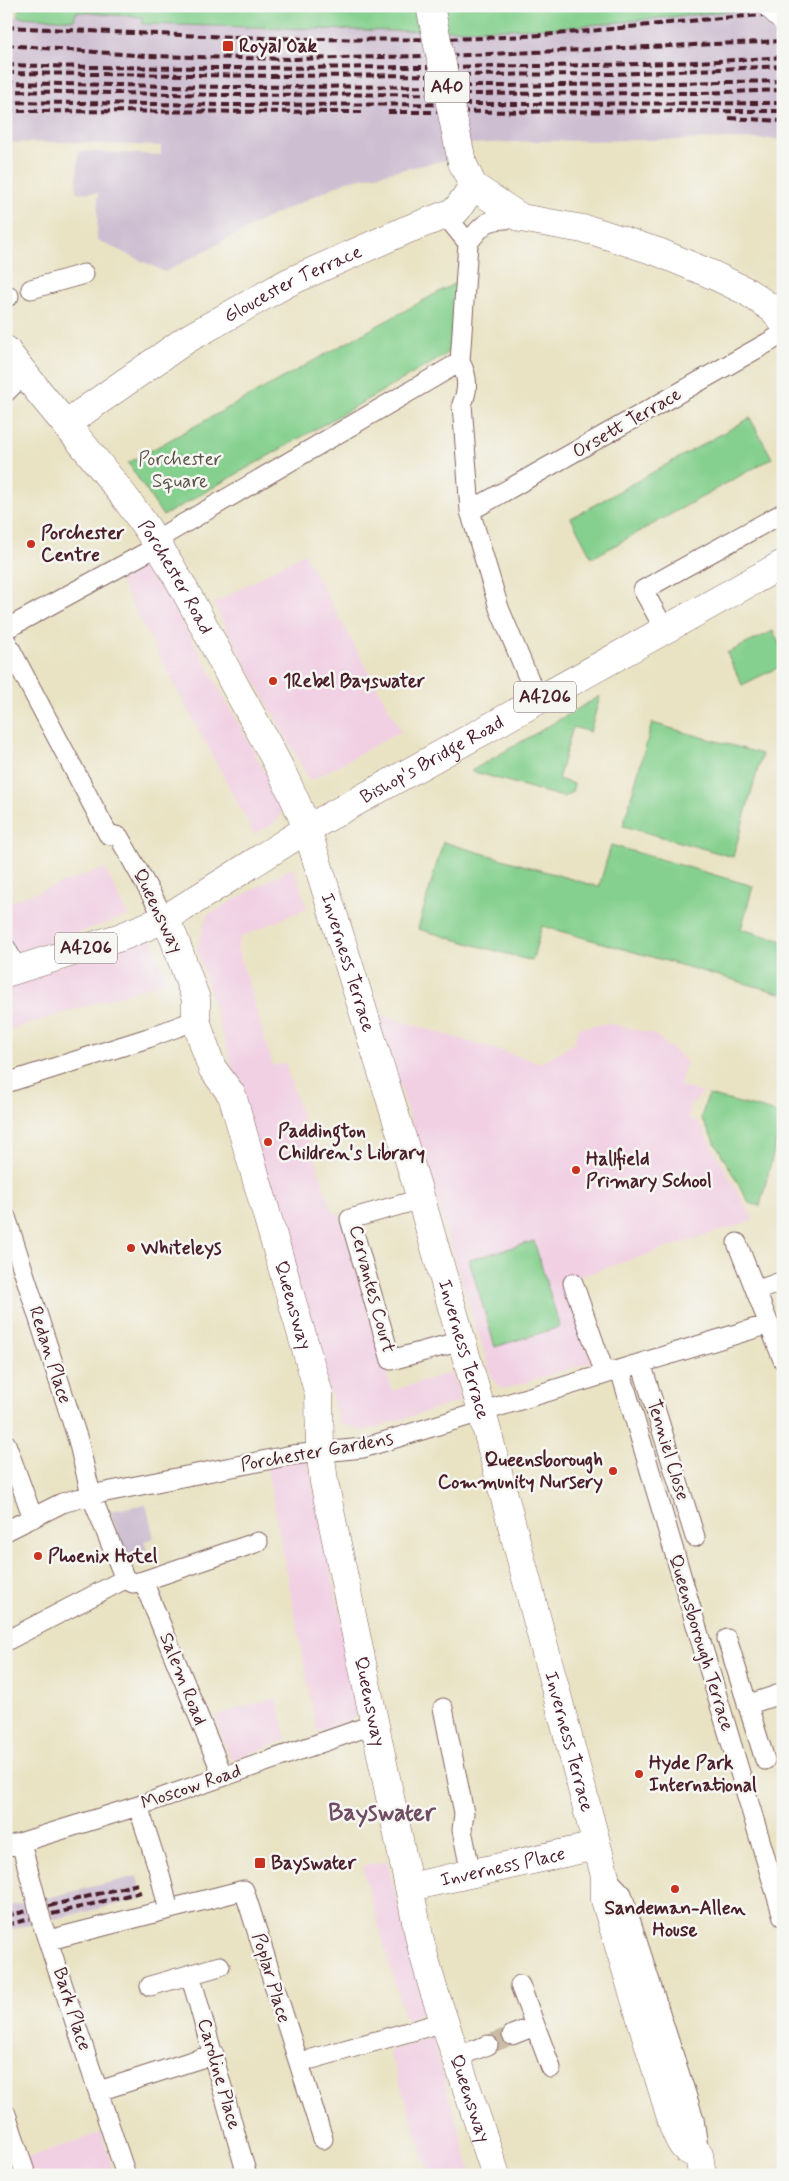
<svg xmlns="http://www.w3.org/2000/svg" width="789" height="2181" viewBox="0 0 789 2181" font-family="Mynerve,sans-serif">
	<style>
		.built { fill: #f1d0e3 }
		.industrial { fill: #cebed1 }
		.green { fill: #85d08e; stroke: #68785c }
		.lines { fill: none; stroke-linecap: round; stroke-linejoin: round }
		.street-tunnel { stroke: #c9bca5; stroke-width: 19; stroke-dasharray: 19 9; stroke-linecap: butt }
		.street-casing { stroke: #826461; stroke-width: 21 }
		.secondary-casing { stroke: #826461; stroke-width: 29 }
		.primary-casing { stroke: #826461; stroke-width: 29 }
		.highway-casing { stroke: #826461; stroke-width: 29 }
		.street { stroke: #fff; stroke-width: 19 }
		.secondary { stroke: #fff; stroke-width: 28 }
		.primary { stroke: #fff; stroke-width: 28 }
		.highway { stroke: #fff; stroke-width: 28 }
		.rail { stroke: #4a1f2b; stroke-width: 4; stroke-dasharray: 8 4; stroke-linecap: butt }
		.street-bridge-casing { stroke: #826461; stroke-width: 21; stroke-linecap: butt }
		.secondary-bridge-casing { stroke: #826461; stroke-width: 29; stroke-linecap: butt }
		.highway-bridge-casing { stroke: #826461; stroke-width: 29; stroke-linecap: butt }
		.street-bridge { stroke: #fff; stroke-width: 19 }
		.secondary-bridge { stroke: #fff; stroke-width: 28 }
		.highway-bridge { stroke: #fff; stroke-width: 28 }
		.poi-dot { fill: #c8321e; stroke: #f6f6f2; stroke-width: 2 }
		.labels { text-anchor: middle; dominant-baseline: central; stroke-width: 5; stroke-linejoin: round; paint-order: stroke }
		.shield { fill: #f6f6f2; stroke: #7e6067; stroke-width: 1 }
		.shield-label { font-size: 18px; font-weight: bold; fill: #4a1f2b }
		.poi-label { font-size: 19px; font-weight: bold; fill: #4a1f2b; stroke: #f6f6f2; text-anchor: start }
		.street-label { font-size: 19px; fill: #4a1f2b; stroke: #f6f6f2 }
		.park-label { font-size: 19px; fill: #5c5449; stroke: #f6f6f2 }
		.district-label { font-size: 24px; font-weight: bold; fill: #704c62; stroke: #f6f6f2 }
	</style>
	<rect width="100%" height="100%" fill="#f6f6f2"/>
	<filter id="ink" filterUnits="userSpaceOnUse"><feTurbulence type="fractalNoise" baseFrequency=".02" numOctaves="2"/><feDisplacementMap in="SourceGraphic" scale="10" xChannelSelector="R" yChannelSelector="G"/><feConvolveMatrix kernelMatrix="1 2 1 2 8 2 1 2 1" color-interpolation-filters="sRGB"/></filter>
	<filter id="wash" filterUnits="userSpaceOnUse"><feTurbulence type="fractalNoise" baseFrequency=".0096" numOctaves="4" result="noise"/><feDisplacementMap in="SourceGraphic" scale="20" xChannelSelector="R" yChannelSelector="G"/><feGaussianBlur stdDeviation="1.12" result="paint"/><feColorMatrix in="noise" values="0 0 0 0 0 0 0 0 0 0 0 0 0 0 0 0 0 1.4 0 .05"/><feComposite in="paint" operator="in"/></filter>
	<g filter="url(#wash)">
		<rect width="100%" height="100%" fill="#e9e3c4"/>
		<path class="built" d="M304,553L401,731L310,781L213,604Z
			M151,563L278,796L281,812L280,817L275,823L254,834L119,580Z
			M294,867L307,908L241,937L237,946L273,1066L285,1063L333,1214L339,1212L392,1391L452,1372L461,1401L364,1431L339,1423L197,949L207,915Z
			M105,868L128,916L6,956V903Z
			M152,938L166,981L6,1031V982Z
			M377,1014L541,1063L574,1043L579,1028L609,1023L655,1035L686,1061L680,1086L703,1093L690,1106L689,1119L697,1121L754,1220L565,1281L592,1362L503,1389L493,1380Z
			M307,1458L362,1714L317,1732L267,1468Z
			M277,1697L286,1740L231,1760L214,1716Z
			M387,1861L425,2012L405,2019L362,1867Z
			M432,2038L472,2175H430L389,2051Z
			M102,2132L114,2175H29L24,2159Z"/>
		<path class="industrial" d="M783,8V139L535,141L444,145L447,160L347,181L265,219L165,272L97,240L98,193L76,192L79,151L161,155V146L64,142L6,143V16L74,20L76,12L143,17L142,24L393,31L559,28L737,9Z
			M146,1504L154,1538L144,1541L147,1550L126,1557L110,1511Z
			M137,1876L142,1899L54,1919L46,1898Z
			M25,1903L32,1924L6,1931V1907Z"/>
		<path class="green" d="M19,6H750L753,9L559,28L393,31L142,24V17L76,12L74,20L18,17Z
			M457,282L451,343L448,352L442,357L163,516L128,463Z
			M750,418L772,458L592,558L571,518Z
			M773,631L783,651V665L742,685L727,653Z
			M600,696L590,732L573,727L558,779L574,784L572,792L563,797L471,771Z
			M652,723L762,754L733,857L623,826Z
			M443,842L599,887L611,845L753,886L741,929L783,941V994L542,926L532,961L418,929Z
			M708,1095L783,1114L760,1206L749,1203L701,1118Z
			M534,1241L560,1327L495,1347L469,1260Z"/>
	</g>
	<g filter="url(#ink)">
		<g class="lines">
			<path class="street-tunnel" d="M488,2045L512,2035"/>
			<defs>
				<path id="street" d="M446,216L468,243L460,362
					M468,243C488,217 489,220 521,218
					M31,289L84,274
					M6,297L9,296
					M460,362C468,376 469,389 462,404L470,511L499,608L538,701
					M6,392L24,374
					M470,511L783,334
					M154,541L460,362
					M6,629L158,546
					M665,630L643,590L783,513
					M6,641L108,834L119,837L165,919
					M6,948L17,969
					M6,1083L148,1038L196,1020
					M421,1199L350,1219L391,1360L461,1341
					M6,1217L78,1440L91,1495L125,1579L133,1583L143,1581L258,1542
					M737,1243L783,1360
					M573,1283L605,1374
					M756,1291L783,1281
					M641,1363L695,1537
					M620,1370L783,1917
					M6,1444L33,1518
					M6,1531L62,1503L91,1495L292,1455L363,1448L769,1324
					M143,1581L223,1776
					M727,1639L765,1760
					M6,1641L125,1579
					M747,1705L783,1693
					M443,1708L464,1813L462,1830L471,1874
					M138,1806L159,1871
					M21,1843L36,1899
					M6,1847L138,1806L375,1724
					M605,1876L622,1894L694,2119L699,2154
					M44,1929L126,2175
					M49,1940L244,1890L323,2139
					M190,1974L247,2175
					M520,1985L551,2068
					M150,1986L220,1966
					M512,2035L535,2026
					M456,2057L488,2045
					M312,2059L444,2022
					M99,2091L214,2054
					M6,2114L26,2175"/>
				<g id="secondary">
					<path id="s1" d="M6,350C46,404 92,452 132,507C172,561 203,624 234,684C260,731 288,779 307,829L421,1199L482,1412L605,1876V1900L674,2128C680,2142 683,2152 699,2154L702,2175"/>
					<path id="s2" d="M67,423L187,339L289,282L406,230L456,211L473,186L521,218L594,231L658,252L713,275L746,291L774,310L783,322"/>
					<path id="s3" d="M165,919L174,938L196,999V1020L205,1048L212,1068L232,1095L319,1394L320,1450L324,1482L421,1945L433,1988L496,2175"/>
					<path id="s4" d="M410,1887L596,1846"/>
				</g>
				<g id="primary">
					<path id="s5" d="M6,973L121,937L165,919L307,829L783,564"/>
				</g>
				<path id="highway" d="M462,162L473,186"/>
			</defs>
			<use href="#street" class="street-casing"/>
			<use href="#secondary" class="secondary-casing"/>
			<use href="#primary" class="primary-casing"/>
			<use href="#highway" class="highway-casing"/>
			<use href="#street" class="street"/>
			<use href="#secondary" class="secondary"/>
			<use href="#primary" class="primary"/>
			<use href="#highway" class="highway"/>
			<path class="rail" d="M6,27C173,35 340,44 506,37C599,33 690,18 783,14
				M6,45L147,56L295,59L468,55L783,41
				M6,65C142,69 277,68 412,67C536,66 659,66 783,57
				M6,73L280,76L615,74L783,66
				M6,83L226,87L504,86L783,81
				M6,91L226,95L702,93L783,90
				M6,102L226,105L783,103
				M6,111L363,112
				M388,112L783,111
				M729,118L783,121
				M49,1906L138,1884
				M52,1914L141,1892
				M6,1916L27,1911
				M6,1925L30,1919"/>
			<defs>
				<path id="street-bridge" d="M159,1871L167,1903
					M36,1899L42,1923"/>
				<path id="secondary-bridge" d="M772,6L783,16"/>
				<path id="highway-bridge" d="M430,6L462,162"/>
			</defs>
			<use href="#street-bridge" class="street-bridge-casing"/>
			<use href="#secondary-bridge" class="secondary-bridge-casing"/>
			<use href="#highway-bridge" class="highway-bridge-casing"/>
			<use href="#street-bridge" class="street-bridge"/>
			<use href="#secondary-bridge" class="secondary-bridge"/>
			<use href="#highway-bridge" class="highway-bridge"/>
		</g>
	</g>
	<g class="poi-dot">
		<rect x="222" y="40" width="12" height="12" rx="2.5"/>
		<circle cx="31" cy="544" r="5"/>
		<circle cx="273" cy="681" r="5"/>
		<circle cx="268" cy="1142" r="5"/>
		<circle cx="576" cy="1170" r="5"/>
		<circle cx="131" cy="1248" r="5"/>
		<circle cx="613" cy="1471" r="5"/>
		<circle cx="38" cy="1556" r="5"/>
		<circle cx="639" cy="1774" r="5"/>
		<rect x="254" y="1857" width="12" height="12" rx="2.5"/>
		<circle cx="675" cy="1889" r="5"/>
	</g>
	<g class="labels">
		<g class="shield">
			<rect x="424.5" y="71.5" width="45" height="31" rx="4"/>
			<rect x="514" y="681.5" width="62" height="31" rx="4"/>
			<rect x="55" y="932.5" width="62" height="31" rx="4"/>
		</g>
		<g class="shield-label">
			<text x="447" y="87">A40</text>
			<text x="545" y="697">A4206</text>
			<text x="86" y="948">A4206</text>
		</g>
		<g class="poi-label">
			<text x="239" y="46">Royal Oak</text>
			<text x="41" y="533">Porchester<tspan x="41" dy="22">Centre</tspan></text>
			<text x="283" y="681">1Rebel Bayswater</text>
			<text x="278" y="1131">Paddington<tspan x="278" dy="22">Children's Library</tspan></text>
			<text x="586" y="1159">Hallfield<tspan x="586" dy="22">Primary School</tspan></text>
			<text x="141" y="1248">Whiteleys</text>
			<text x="603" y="1460" text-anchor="end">Queensborough<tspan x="603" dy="22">Community Nursery</tspan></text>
			<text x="48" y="1556">Phoenix Hotel</text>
			<text x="649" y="1763">Hyde Park<tspan x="649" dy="22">International</tspan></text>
			<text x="271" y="1863">Bayswater</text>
			<text x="675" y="1908" text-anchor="middle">Sandeman-Allen<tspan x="675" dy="22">House</tspan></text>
		</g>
		<g class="street-label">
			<text stroke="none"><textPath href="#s2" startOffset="266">Gloucester Terrace</textPath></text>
			<text transform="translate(627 423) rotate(-30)">Orsett Terrace</text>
			<text stroke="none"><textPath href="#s1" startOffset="284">Porchester Road</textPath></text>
			<text stroke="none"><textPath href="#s5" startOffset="479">Bishop's Bridge Road</textPath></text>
			<text transform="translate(158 911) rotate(64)">Queensway</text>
			<text stroke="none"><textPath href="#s1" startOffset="708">Inverness Terrace</textPath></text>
			<text transform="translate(372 1289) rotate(75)">Cervantes Court</text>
			<text stroke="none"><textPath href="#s3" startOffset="410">Queensway</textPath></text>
			<text stroke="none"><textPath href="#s1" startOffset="1112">Inverness Terrace</textPath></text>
			<text transform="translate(50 1355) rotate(72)">Redan Place</text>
			<text transform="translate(668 1450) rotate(73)">Tenniel Close</text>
			<text transform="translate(317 1452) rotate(-10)">Porchester Gardens</text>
			<text transform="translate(701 1643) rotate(73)">Queensborough Terrace</text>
			<text transform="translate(183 1679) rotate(68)">Salem Road</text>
			<text stroke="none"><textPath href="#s3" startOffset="815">Queensway</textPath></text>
			<text stroke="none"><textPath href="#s1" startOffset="1518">Inverness Terrace</textPath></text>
			<text transform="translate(191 1787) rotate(-19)">Moscow Road</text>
			<text stroke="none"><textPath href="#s4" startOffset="95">Inverness Place</textPath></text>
			<text transform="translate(271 1978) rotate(73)">Poplar Place</text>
			<text transform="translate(72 2009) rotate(72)">Bark Place</text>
			<text transform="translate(219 2074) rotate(74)">Caroline Place</text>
			<text stroke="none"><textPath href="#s3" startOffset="1225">Queensway</textPath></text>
		</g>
		<g class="park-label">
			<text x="180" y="459">Porchester<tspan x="180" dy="22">Square</tspan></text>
		</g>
		<g class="district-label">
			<text x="382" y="1813">Bayswater</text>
		</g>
	</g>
	<rect width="789" height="2181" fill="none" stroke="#f6f6f2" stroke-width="25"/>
</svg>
